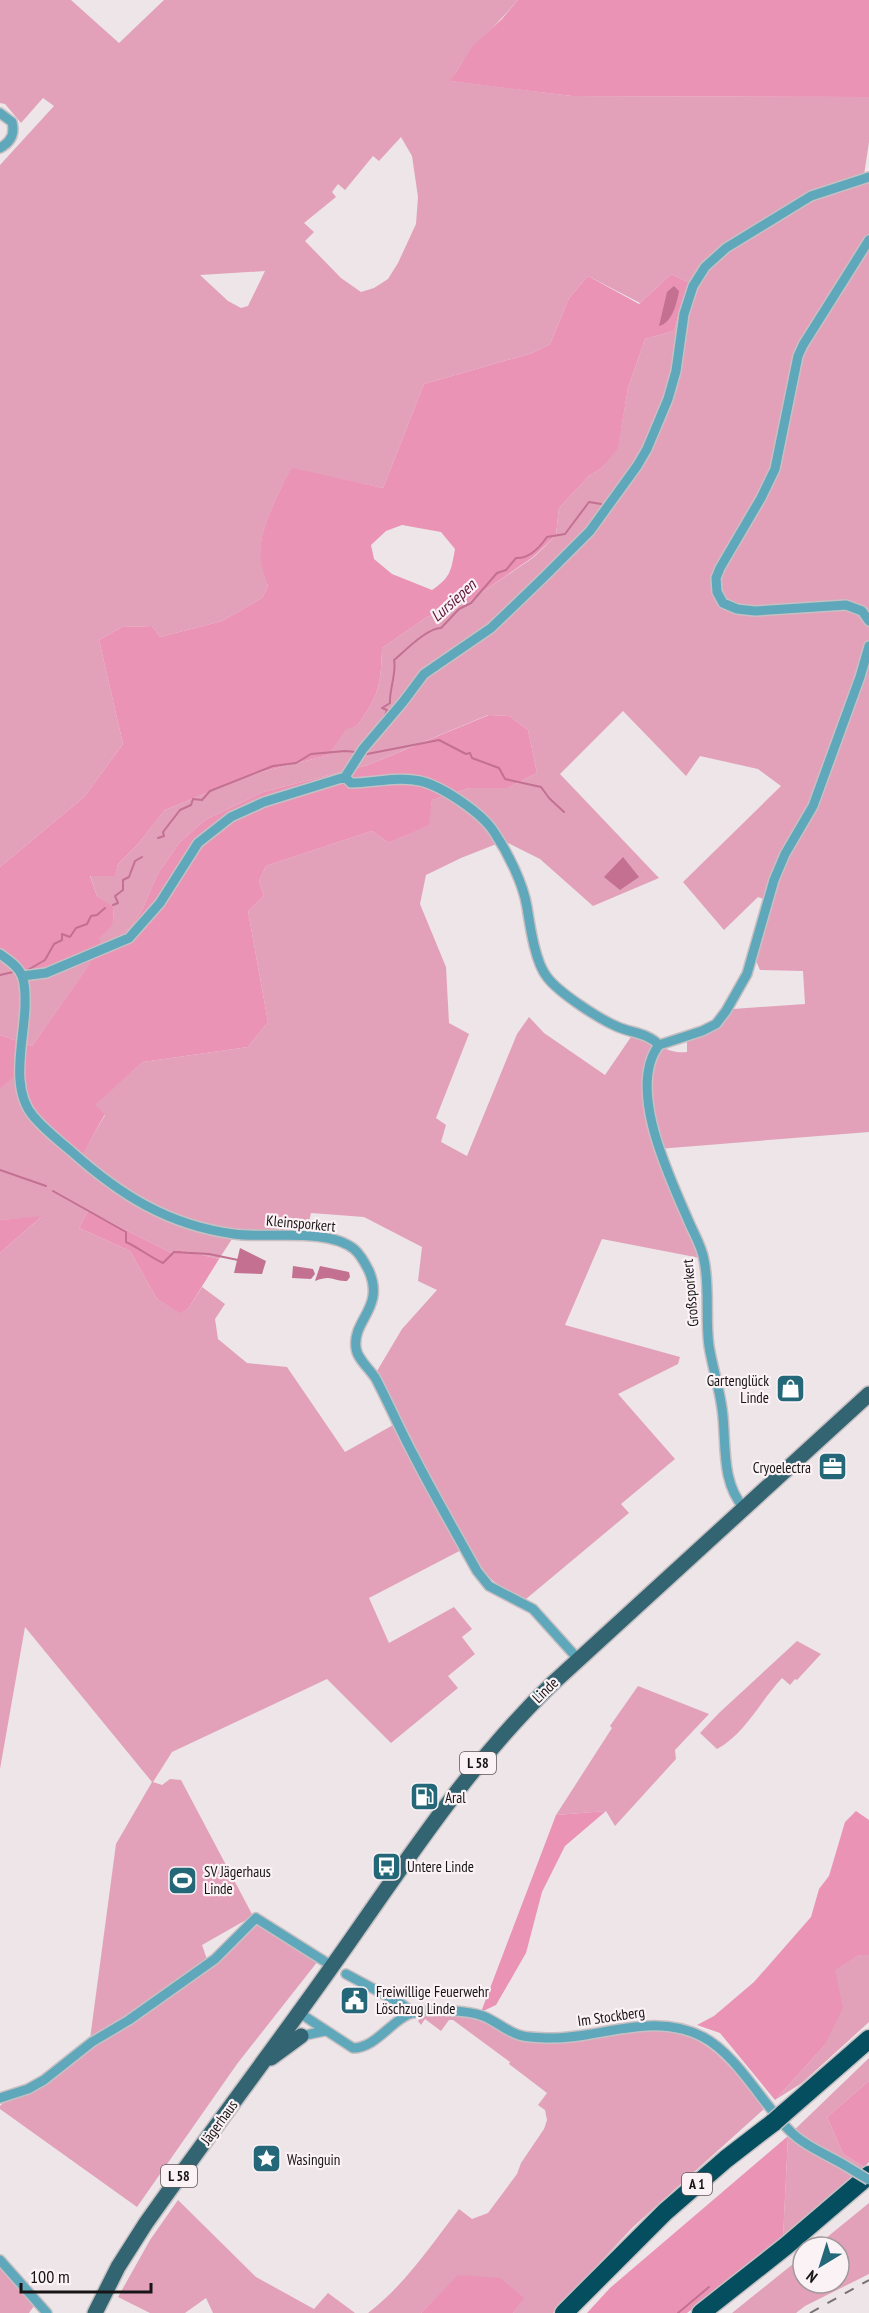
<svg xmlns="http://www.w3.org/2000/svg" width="869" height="2313" viewBox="0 0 869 2313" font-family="'PT Sans Narrow',sans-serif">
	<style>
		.green { fill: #e2a1b9; fill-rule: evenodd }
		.forest { fill: #ea93b5; fill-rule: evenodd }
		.water { fill: #c37091 }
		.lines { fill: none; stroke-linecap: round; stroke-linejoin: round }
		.stream { stroke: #c37091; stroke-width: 2 }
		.street-casing { stroke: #c7c0c2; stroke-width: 12 }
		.primary-casing { stroke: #c7c0c2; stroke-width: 18 }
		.highway-casing { stroke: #c7c0c2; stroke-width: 21 }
		.street { stroke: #5fa7bb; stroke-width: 9 }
		.primary { stroke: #326472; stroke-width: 15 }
		.highway { stroke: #054e5f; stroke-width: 18 }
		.rail { stroke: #777274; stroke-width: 2; stroke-dasharray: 10 10; stroke-linecap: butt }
		.street-bridge-casing { stroke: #c7c0c2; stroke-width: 12; stroke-linecap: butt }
		.highway-bridge-casing { stroke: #c7c0c2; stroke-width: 21; stroke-linecap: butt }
		.street-bridge { stroke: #5fa7bb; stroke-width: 9 }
		.highway-bridge { stroke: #054e5f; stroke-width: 18 }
		.labels { text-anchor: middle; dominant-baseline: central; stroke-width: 4.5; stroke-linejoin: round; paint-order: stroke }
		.shield { fill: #fbf2f5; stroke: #5c5759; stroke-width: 1.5 }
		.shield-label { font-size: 14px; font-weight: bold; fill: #181516 }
		.street-label { font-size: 15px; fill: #181516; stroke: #fbf2f5 }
		.poi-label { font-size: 15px; fill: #181516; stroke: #fbf2f5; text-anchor: start }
		.water-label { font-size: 16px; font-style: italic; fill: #5e1238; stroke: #fbf2f5 }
	</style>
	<rect width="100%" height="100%" fill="#ede5e8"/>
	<path class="green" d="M0,0H71L119,43L164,0H518C495,28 468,48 451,81L572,96L869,97V142L863,182H869V1132L658,1149L700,1258L602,1239L565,1325L680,1357L678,1364L618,1394L675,1459L621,1504L629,1513L526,1599C492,1585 487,1578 469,1546L369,1598L389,1643L454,1607L472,1629L462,1637L475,1654L448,1676L458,1688L391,1743L327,1679L172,1752L153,1782L162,1785L170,1779L181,1780L253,1916L202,1945L208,1962L127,2017L90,2039L116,1844L152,1782L25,1627L0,1769V1253L41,1217L0,1220V1089L18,1072C19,1087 21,1103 30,1116C38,1127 51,1136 61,1144C111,1190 166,1226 234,1236V1233C168,1222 132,1198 80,1158L105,1115L94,1105L143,1062L248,1047L268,1022L248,911L264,896L259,881L266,866L372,831L389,843L428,825L432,800L470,788H508L537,773L528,730L509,716L488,715L368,765L263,792L205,820L179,843L157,875L143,908L131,927L112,942L102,946L98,938C111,928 115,924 113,908L97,896L90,875H115L118,864L138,844L165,810L253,774L329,755L346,728L357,726C379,696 381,685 382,648L427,617L468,602L534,557L556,535L559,508L589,476L602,468L618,446L628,388L645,339L674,331L681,306L692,284L671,274L640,303L588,276L569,298L550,344L532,353L424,384L383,488L292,469C282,483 262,527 261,544C260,558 262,572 268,586L262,598L222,621L160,637L152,626L122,627L99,640L123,744L84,797L0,867V165L54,106L43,98L21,123L5,104L0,103ZM401,137L412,156L418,197L416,224L398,263L388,279L374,288L361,292L341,278L305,241L314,232L304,223L336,197L332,192L338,184L345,190L373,156L379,161ZM265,271L248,306L241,308L228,301L200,275ZM623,711L686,776L700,756L758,769L781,786L683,882L724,930L758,897L771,902L756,961L760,970L803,971L805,1004L733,1009C720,1026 708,1034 687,1041V1052C667,1055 652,1039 633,1034L605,1075L544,1033L529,1017L517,1034L467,1156L441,1142L446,1125L436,1118L469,1034L449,1023L446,967L420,904L426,875L461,858L504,841L540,859L593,906L659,878L560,774ZM88,1211L174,1254L177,1249L219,1259L234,1236L280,1235L305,1238L311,1213L364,1217L422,1247L418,1281L437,1290L402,1329L377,1371L402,1420L345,1452L287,1367L247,1363L218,1339L215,1319L225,1304L202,1287L188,1309L180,1312L157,1299L130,1251L79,1228Z
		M0,959L20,977L32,981L92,961L32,1046L0,1035Z
		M797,1641L821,1654L797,1680L795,1679L790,1685L782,1678C761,1700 745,1734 717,1749L700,1733L719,1713Z
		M638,1686L709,1714L675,1750L676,1759L615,1826L606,1811L556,1815L612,1728L610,1726Z
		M258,1921L318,1961L237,2064L137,2207L0,2109V2106L6,2100C65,2064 127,2030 182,1988C210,1968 234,1945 258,1921Z
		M860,1955H869V2022L802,2083L775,2100L824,2046L834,1970Z
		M459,2015C486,2020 503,2033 527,2040C536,2043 546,2042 555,2042C581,2043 605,2033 631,2030C700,2021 726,2061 765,2108L633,2227L553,2313H513L523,2298L459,2275L421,2313H368C405,2285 431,2245 459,2209L472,2219L488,2213L517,2174L521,2163L544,2129L547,2120L545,2110L538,2105L547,2093L509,2064L510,2062L453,2020H449L441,2031L425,2019L421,2025L418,2021L421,2016Z
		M869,2058V2081L827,2117L843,2154L864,2167L783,2238L788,2136Z
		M178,2200L256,2277L314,2309L328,2293L355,2313H213L206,2298L185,2313H150L118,2297L150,2240Z
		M869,2203V2274L805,2306L796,2313H732L803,2256V2283H839V2247H815Z
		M0,2267L34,2306L29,2313H0Z"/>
	<path class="forest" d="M518,0H869V97L572,96L450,81L473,46L502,19Z
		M671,274L692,284L681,306L674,331L645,339L628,388L618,448L602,468L589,476L559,508L556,535L533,557L468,602L427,617L382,648C381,685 379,696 357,726L346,729L329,755L253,774L165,810L138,844L118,864L115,876H90L97,896L113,907C115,925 112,927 99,938L102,946L112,942L131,927L143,908L157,875L179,843L205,820L263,792L368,765L489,715L509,716L528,730L537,773L508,788H470L432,800L429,825L389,843L372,831L266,866L259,881L264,896L248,911L268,1022L248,1047L143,1062L95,1105L105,1114L79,1161L30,1116L18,1073L0,1089V1035L32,1046L91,962L32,981L20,977L0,959V867L84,797L123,744L99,640L122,627L152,626L160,637L222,621L262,598L268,586C262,572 259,558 261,543C262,527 282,483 292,468L383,488L424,384L532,353L550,344L569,298L588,276L639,304ZM402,525L441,532L455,549C451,571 451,577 432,590L392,574L374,559L371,545L386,531Z
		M88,1211L174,1254L177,1249L219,1259L188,1309L180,1313L157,1299L130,1251L79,1228Z
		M42,1216L0,1253V1220Z
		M606,1811L565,1846L542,1892L526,1953L496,2005L481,2012L556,1815Z
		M856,1811L869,1820V1955H860L835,1970L843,2008L824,2046L775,2100L720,2033L697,2025L714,2016L754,1982L811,1917L819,1889L829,1876L845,1822Z
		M869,2081V2162L864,2167L843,2154L827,2117Z
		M788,2136L783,2238L687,2313H587L610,2288Z
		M458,2275L500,2278L524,2298L513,2313H421Z"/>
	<path class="water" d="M674,286L679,291C677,303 672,323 659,326L667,292Z
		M623,857L639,877L620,890L604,877Z
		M240,1248L266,1261L262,1274L234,1273Z
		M293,1266L313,1269L315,1274L311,1279L292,1278Z
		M320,1266L349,1272L350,1277L347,1281C333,1282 333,1274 315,1281Z"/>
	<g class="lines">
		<path class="stream" d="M383,721L387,710L382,708L390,703C389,691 397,671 394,660C405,651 427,628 441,628L459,609L471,603L497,573L506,570L516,558C530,559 540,547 547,537L565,534L589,502L601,504
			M367,754L439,740L466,754L470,753L472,758L499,768L505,779L541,787L549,798L564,812
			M158,838L164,836L163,832L180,810L191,805L193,799L202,800L210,791L273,766L296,763L311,754L345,751L356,752
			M113,905L118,903L115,896L123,890V880L129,877L135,861L142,857
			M26,971L45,960L54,944L62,940V934L70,937L76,928L87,924L91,916L97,915L105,908
			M0,975L13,972
			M0,1170L46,1186
			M53,1191L126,1232V1242C139,1248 150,1257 163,1263L174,1252L209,1254L238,1260
			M678,2313L709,2287"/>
		<defs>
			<path id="street" d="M0,113L12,122C15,134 11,142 0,148
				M869,240L803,345L798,356L775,469L761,498L720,568L716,578L717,592L723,603L737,609L755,611L846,605L862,611L869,621
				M345,777L351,783C373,783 398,776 420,781C442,786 482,813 494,832C508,853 523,883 527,907C530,926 535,962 547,977C559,993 599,1019 618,1027C632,1033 648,1033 659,1045
				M0,954C8,960 18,966 22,976C26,986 25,997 25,1007C24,1041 9,1089 34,1117C45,1130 58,1140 71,1151C120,1195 168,1225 234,1234C266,1239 327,1227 354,1249C360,1254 365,1263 369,1271C385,1308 352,1320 356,1348C357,1359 370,1369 376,1379C389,1404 400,1430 414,1456C434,1495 456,1533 477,1571L489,1586L533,1609L578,1659
				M22,976L46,973L129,938L160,903L198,843L231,817L264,802L345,777L363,749L403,702L424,674L491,628L544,577L590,531L637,466L647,449L668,399L676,371L684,314L693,286L705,267L726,248L811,196L869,177
				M744,1508C722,1483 726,1449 723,1417C721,1393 713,1370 709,1346C705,1318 710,1288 704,1260C702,1247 694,1234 689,1222C670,1178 626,1088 659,1045L702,1031L716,1024L726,1011L747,974L774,880L785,854L813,806L860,677L869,646
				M346,1974L400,2003L414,2013
				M298,2012L353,2048C377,2048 392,2018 415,2012C431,2009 467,2010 483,2016C496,2021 506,2031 519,2035C528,2038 537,2037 546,2038C599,2040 652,2010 703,2037C736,2054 762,2103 789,2130C804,2146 828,2155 846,2166
				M301,2036L325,2031
				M0,2098L28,2089L44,2080L92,2042L129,2020L215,1959L256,1918L332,1966
				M0,2260L47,2313"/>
			<path id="primary" d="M271,2058L301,2036
				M95,2313L118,2267L146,2223C216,2124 290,2028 359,1928C419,1842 477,1756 553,1683L869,1394"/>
			<path id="highway" d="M783,2114L869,2039
				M564,2313L665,2212L726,2159L774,2122
				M701,2313L786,2246L869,2175"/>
		</defs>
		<use href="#street" class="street-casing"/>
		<use href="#primary" class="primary-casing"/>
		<use href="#highway" class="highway-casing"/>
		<use href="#street" class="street"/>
		<use href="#primary" class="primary"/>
		<use href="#highway" class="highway"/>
		<path class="rail" d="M810,2313L869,2280"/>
		<defs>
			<path id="street-bridge" d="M846,2166L869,2180"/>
			<path id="highway-bridge" d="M774,2122L783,2114"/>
		</defs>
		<use href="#street-bridge" class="street-bridge-casing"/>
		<use href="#highway-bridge" class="highway-bridge-casing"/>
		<use href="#street-bridge" class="street-bridge"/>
		<use href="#highway-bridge" class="highway-bridge"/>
	</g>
	<defs>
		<symbol id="shop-square" viewBox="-11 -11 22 22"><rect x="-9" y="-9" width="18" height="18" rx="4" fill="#236778" stroke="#fbf2f5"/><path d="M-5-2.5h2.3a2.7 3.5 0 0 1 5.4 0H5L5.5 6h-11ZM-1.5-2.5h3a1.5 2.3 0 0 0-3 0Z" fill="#fff"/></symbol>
		<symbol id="office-square" viewBox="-11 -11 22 22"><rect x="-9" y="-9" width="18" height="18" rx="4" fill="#236778" stroke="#fbf2f5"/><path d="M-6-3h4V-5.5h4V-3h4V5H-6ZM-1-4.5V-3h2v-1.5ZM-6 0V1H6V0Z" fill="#fff"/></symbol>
		<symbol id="fuel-square" viewBox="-11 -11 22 22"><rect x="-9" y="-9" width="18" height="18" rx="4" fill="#236778" stroke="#fbf2f5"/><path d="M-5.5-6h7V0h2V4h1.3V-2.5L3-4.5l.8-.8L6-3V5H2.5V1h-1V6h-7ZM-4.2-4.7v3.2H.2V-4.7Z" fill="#fff"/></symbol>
		<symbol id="bus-square" viewBox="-11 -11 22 22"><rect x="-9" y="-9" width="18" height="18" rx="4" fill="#236778" stroke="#fbf2f5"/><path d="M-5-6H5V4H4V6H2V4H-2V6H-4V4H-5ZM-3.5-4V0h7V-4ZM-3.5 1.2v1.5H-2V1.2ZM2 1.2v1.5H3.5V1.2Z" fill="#fff"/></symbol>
		<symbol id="stadium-square" viewBox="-11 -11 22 22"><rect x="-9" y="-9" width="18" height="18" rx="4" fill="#236778" stroke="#fbf2f5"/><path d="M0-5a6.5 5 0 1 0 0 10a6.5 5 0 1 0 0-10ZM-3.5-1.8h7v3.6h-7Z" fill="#fff"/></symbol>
		<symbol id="civic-square" viewBox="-11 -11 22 22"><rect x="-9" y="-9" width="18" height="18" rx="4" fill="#236778" stroke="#fbf2f5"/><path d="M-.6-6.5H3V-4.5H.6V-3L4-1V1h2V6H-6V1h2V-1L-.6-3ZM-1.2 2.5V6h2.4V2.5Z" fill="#fff"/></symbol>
		<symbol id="sight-square" viewBox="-11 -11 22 22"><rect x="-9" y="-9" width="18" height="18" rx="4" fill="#236778" stroke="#fbf2f5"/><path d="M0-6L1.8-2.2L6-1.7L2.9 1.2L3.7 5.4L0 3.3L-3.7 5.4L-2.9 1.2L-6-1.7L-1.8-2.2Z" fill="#fff"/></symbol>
	</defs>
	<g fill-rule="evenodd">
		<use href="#shop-square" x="774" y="1372" width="33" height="33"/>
		<use href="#office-square" x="816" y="1450" width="33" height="33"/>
		<use href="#fuel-square" x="408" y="1780" width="33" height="33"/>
		<use href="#bus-square" x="370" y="1850" width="33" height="33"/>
		<use href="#stadium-square" x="166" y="1864" width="33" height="33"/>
		<use href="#civic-square" x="338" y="1984" width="33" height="33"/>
		<use href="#sight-square" x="250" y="2142" width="33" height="33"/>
	</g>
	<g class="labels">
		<g class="shield">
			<rect x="460" y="1752" width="36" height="22" rx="4.5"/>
			<rect x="161" y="2165" width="36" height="22" rx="4.5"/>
			<rect x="682" y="2173" width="30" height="22" rx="4.5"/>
		</g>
		<g class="shield-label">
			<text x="478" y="1763">L 58</text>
			<text x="179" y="2176">L 58</text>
			<text x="697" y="2184">A 1</text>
		</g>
		<g class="street-label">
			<text transform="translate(301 1223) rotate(5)">Kleinsporkert</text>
			<text transform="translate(690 1293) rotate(-95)">Großsporkert</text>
			<text transform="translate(545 1690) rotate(-44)">Linde</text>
			<text transform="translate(611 2016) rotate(-8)">Im Stockberg</text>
			<text transform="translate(219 2122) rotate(-54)">Jägerhaus</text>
		</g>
		<g class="poi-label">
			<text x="769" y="1380" text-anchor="end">Gartenglück<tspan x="769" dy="17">Linde</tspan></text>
			<text x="811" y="1467" text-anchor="end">Cryoelectra</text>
			<text x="445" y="1797">Aral</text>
			<text x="407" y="1866">Untere Linde</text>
			<text x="204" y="1871">SV Jägerhaus<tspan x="204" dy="17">Linde</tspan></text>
			<text x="376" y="1991">Freiwillige Feuerwehr<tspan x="376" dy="17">Löschzug Linde</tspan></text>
			<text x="287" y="2159">Wasinguin</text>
		</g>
		<g class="water-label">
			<text transform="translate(453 600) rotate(-42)">Lursiepen</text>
		</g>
	</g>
	<g transform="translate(821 2265) rotate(218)"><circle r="28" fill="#fbf2f5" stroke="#a09a9c" stroke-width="1.5"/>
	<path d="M0-4.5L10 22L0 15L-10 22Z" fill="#236778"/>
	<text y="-9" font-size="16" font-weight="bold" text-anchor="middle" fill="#181516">N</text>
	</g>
	<path d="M21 2283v9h130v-9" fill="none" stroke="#181516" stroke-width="3"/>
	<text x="30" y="2283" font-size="18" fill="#181516" stroke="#fbf2f5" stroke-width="4.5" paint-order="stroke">100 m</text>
</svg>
